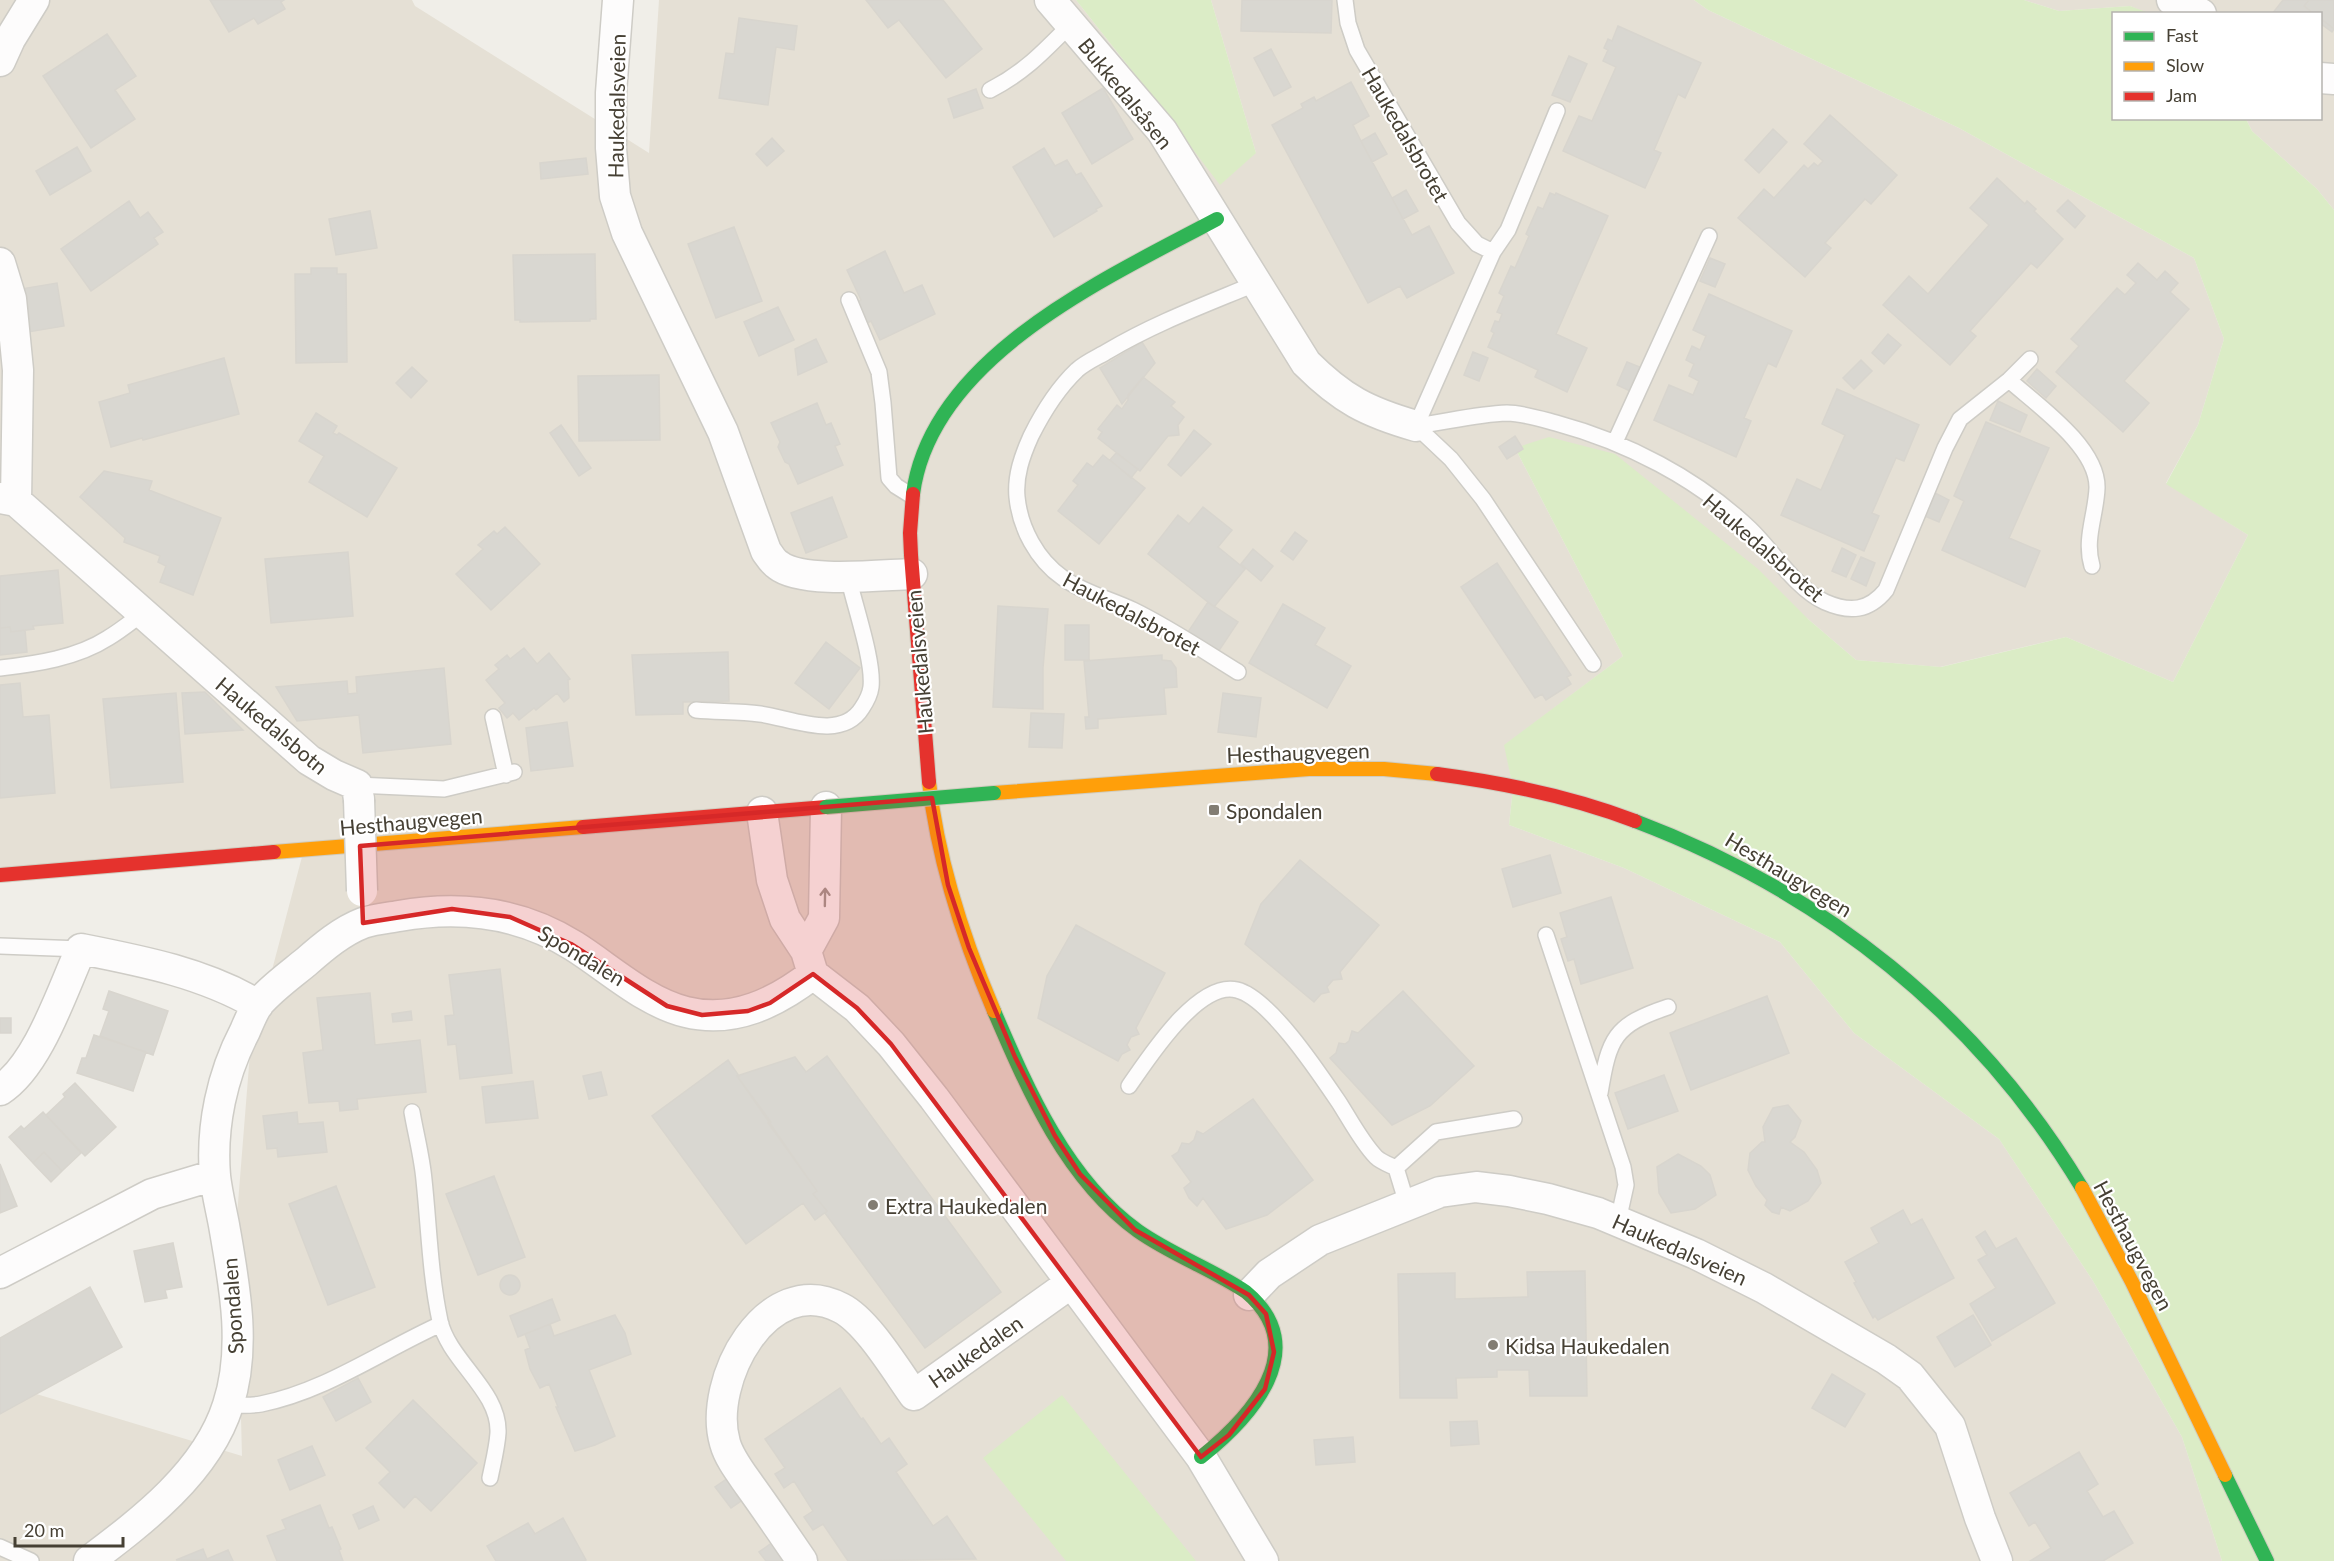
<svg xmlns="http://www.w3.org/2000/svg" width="2334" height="1561" viewBox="0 0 2334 1561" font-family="Lato,sans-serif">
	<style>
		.residential { fill: #e5e0d5 }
		.green { fill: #dbecc6 }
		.building { fill: #d9d7d1; stroke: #d8d5ce; stroke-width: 1.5 }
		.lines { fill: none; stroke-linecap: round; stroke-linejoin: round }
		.lane-casing { stroke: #ceccc6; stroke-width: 18 }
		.street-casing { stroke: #ceccc6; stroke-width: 33 }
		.fast-casing { stroke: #d0ccbf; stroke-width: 16 }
		.slow-casing { stroke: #d0ccbf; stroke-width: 16 }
		.jam-casing { stroke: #d0ccbf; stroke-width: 16 }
		.lane { stroke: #fdfcfc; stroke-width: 15 }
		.street { stroke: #fdfcfc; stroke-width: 30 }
		.fast { stroke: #30b455; stroke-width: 14 }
		.slow { stroke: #ff9f0a; stroke-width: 14 }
		.jam { stroke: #e5322d; stroke-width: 14 }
		.street-bridge-casing { stroke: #ceccc6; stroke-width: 33; stroke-linecap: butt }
		.fast-bridge-casing { stroke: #d0ccbf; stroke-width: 16; stroke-linecap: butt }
		.street-bridge { stroke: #fdfcfc; stroke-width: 30 }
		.fast-bridge { stroke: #30b455; stroke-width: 14 }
		.oneway { stroke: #a29e98 }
		.marked { fill: #d62828; fill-opacity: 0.2; stroke: #d62828; stroke-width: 4.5; stroke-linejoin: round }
		.poi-dot { fill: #827d73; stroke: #fff; stroke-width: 2 }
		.labels { text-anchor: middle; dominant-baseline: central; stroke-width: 4.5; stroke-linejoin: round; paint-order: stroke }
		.street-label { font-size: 21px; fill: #464034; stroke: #fff }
		.poi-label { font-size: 21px; fill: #464034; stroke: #fff; text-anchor: start }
	</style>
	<rect width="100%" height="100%" fill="#f0eee8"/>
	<path class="residential" d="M0,0H412L415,6L649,153L659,0H1076L1163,110L1256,153L1211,0H1694L1708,10L1959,128L2194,258L2224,339L2198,425L2166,483L2248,535L2173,682L2066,637L1940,667L1856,660L1808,619L1515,448L1623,656L1505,745L1513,788L1509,825L1624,868L1780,942L1854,1033L1999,1139L2093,1281L2182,1437L2222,1561H0V1383L242,1456L236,1228L250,1053L303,853L0,871Z
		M2024,0H2334V210L2317,189L2252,131L2246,119L2320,118V14H2149L2130,6L2059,11Z"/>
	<path class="green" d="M1076,0H1211L1256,153L1220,185L1163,110Z
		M1694,0H2024L2059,11L2130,6L2149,13L2114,14V118L2246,119L2252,131L2317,189L2334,210V1561H2222L2182,1437L2093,1281L1999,1139L1854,1033L1780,942L1624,868L1509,825L1513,788L1504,745L1623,656L1515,448L1549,437L1615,454L1758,569L1808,619L1856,660L1941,667L2066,637L2173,682L2248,535L2166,484L2198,425L2224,339L2194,258L1959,128L1708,10Z
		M1062,1395L1196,1561H1066L983,1458Z"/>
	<path class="building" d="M210,0H284L281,2L285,9L258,24L254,18L229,32Z
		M866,0H943L982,49L946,78L899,20L888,28Z
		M1242,0H1332L1331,33L1241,31Z
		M2283,0H2309L2304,6L2314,14H2272Z
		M2309,0H2334V29L2320,18V14H2314L2304,6Z
		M739,18L797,26L794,50L776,47L768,105L719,98L726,53L734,54Z
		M2320,18L2334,29L2332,32L2320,23Z
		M1618,26L1701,63L1685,98L1678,94L1654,150L1661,153L1645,188L1563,151L1579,116L1592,121L1616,67L1603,61L1608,50L1604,48L1608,39L1612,41Z
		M107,34L136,76L115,90L135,119L91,148L43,76Z
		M1271,49L1291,87L1274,96L1254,58Z
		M1569,56L1587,64L1570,102L1552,95Z
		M1351,82L1369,116L1353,125L1361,141L1412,235L1429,226L1454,273L1407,298L1400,286L1368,303L1272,125L1303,108L1301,104L1314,97L1316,101Z
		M1103,88L1133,139L1092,164L1062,113Z
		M976,89L983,108L954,118L948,99Z
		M1830,115L1897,175L1871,204L1865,199L1825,243L1831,248L1805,277L1738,218L1764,189L1774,198L1804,165L1808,169L1814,163L1818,166L1823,161L1804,144Z
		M1773,129L1787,142L1759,173L1745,160Z
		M1375,133L1387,154L1372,162L1361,141Z
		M772,138L784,151L767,166L756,154Z
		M77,147L91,171L50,195L36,171Z
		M1044,148L1055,166L1067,160L1076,175L1081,173L1102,206L1096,209L1097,211L1054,237L1013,167Z
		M586,158L588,174L541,179L540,163Z
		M1997,178L2025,204L2027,201L2036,209L2034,211L2063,239L2037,268L2031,263L1970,331L1976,336L1950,365L1883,305L1909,276L1928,294L1989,225L1970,208Z
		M1406,190L1418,211L1403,219L1392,198Z
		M1550,193L1555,195L1556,193L1608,216L1556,334L1587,348L1567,392L1535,377L1538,370L1488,347L1494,333L1491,331L1495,321L1499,322L1502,314L1497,312L1504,296L1499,293L1511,266L1515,268L1529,236L1526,234L1538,207L1543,209Z
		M2068,200L2085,216L2075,228L2057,211Z
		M129,201L140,218L148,212L163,232L154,238L158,244L91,291L61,249Z
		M370,211L377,248L336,255L329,219Z
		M734,227L762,301L716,318L688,244Z
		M885,251L904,293L922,285L935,314L880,340L871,321L867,323L857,302L861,300L847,270Z
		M595,254L596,319H590V321L520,322V320H515L513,255Z
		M1710,258L1725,264L1715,287L1700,281Z
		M2138,263L2157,280L2165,271L2178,283L2170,292L2189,309L2124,381L2149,403L2123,432L2056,372L2079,346L2071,339L2117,288L2125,295L2136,283L2127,275Z
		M311,268H337V274H346L347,362L296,363L295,274H311Z
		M57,283L64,326L28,332L21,289Z
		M1709,294L1792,331L1776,367L1768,363L1744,418L1751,421L1736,457L1654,420L1669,385L1693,395L1699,381L1689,376L1694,364L1686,360L1692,346L1700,350L1706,336L1693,330Z
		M778,307L794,340L759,356L744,322Z
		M1888,334L1901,345L1884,364L1872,353Z
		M816,339L827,362L798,375L795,349Z
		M1142,342L1155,363L1122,404L1100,368Z
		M1473,352L1488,358L1479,381L1464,375Z
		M224,358L239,414L143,440L142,438L111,447L99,402L130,393L128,385Z
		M1861,360L1872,371L1854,389L1843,378Z
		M1627,362L1642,368L1632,392L1617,385Z
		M412,367L427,381L411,398L396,383Z
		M2037,369L2056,386L2046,398L2027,381Z
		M659,375L660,440L579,441L578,376Z
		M1143,377L1175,402L1171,406L1184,417L1178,425L1179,435L1168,436L1140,471L1098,438L1102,432L1098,429L1117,405L1122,409L1128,400V395Z
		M1837,389L1919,425L1904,461L1896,458L1872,513L1879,516L1864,551L1781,515L1797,479L1821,490L1845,435L1822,424Z
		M1998,401L2027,415L2020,432L1990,420Z
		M817,403L826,425L831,423L840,444L835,446L843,465L798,484L789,464L785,462L778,447L780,442L771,423Z
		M316,413L337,426L333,433L337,435L339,433L397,468L367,517L309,482L324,456L299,441Z
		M1986,422L2049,448L2009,538L2040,551L2025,587L1942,550L1964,501L1954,496Z
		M561,425L591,468L579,476L550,433Z
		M1194,430L1211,444L1181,476L1168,465Z
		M1515,436L1523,449L1507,459L1499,447Z
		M1116,453L1138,469L1131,478L1110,460Z
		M1103,455L1145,488L1099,544L1058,511L1078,485L1073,481L1087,463L1093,467Z
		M104,471L152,481L149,490L221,518L193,595L160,582L166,566L158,562L160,556L124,542L125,538L80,497Z
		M1935,493L1949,500L1939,522L1925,516Z
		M832,497L847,537L806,553L791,513Z
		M1203,507L1232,530L1218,547L1245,569L1214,607L1148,554L1178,515L1189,524Z
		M505,527L540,564L491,610L456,574L483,549L478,545L494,531L497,534Z
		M1295,532L1307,541L1293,560L1281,551Z
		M1842,548L1856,555L1846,577L1832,571Z
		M1253,549L1273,566L1261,581L1241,564Z
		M348,552L353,616L271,623L265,559Z
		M1861,557L1875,563L1866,586L1851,579Z
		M1497,563L1571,675L1567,677L1571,684L1546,700L1542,694L1535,698L1461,587Z
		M58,570L63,623L33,626L34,629L11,632L10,627L0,628V576Z
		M1208,602L1238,622L1218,652L1188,632Z
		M1283,604L1325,628L1315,645L1351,666L1327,708L1249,663Z
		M998,606L1048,609L1043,668V709L993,707Z
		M1065,625H1089V660H1065Z
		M10,627L11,632L25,630L27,652L0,655V628Z
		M826,642L860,668L829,709L795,683Z
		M524,648L537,664L549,653L570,679L568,680L569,698L564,702L557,693L536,710L534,708L519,720L513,713L507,718L499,708L505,703L486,680L499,669L495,665L507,655L510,659Z
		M728,652L729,701L683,702V714L636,715L632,655Z
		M1162,655V660L1171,661L1176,668L1177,687L1164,688L1166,714L1098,719V728L1086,729L1085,717H1089L1084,661Z
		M444,668L451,744L363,753L359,715L297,721L276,687L347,681L348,694L357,693L356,677Z
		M20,683L23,717L49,715L55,793L0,798V685Z
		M205,692L243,730L185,734L182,693Z
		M176,693L183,782L111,788L103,699Z
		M1223,693L1261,698L1256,737L1218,732Z
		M1031,713L1064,714L1062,748L1029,747Z
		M567,722L573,766L531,771L526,728Z
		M1550,855L1561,893L1513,907L1502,869Z
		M1300,860L1379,925L1340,972L1342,979L1333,980L1327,987L1329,992L1321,994L1314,1002L1245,944L1261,904Z
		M1611,897L1633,968L1581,984L1574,959L1568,961L1561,939L1567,937L1560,913Z
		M1076,925L1165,973L1136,1028L1139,1034L1131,1037L1127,1045L1130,1050L1122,1054L1118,1061L1038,1018L1047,976Z
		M500,969L512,1073L460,1079L456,1044L448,1045L445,1016L454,1015L449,975Z
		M109,991L168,1011L153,1055L100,1036L109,1011L103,1009Z
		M1403,991L1474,1066L1430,1106L1392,1125L1330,1058L1336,1053L1339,1043L1345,1044L1349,1041L1352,1031L1358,1033Z
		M370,993L375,1045L420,1040L426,1092L357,1099L358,1109L340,1111L339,1101L309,1103L303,1053L323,1050L317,998Z
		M1767,996L1789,1053L1691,1090L1670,1033Z
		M411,1011L412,1020L393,1022L392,1014Z
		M0,1018H11V1033H0Z
		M94,1035L146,1052L133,1091L77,1073L82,1058H86Z
		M827,1056L1001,1292L925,1348L825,1213L827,1211L813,1194L817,1191L737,1076L795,1057L806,1072Z
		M728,1060L739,1076H737L771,1122L768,1123L817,1191L813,1194L827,1211L815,1220L803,1203L746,1244L652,1116Z
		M601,1072L607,1095L589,1099L583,1076Z
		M1664,1075L1678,1111L1628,1129L1615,1093Z
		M533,1081L538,1118L486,1123L482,1087Z
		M75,1083L116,1127L85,1156L46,1115L65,1097L63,1094Z
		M1253,1099L1313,1180L1267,1215L1226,1229L1203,1198L1197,1206L1189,1198L1184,1188L1191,1182L1172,1156L1178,1152L1182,1143L1189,1144L1194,1140L1197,1131L1203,1134Z
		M1788,1105L1801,1121L1795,1137L1790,1142L1804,1152L1817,1170L1821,1183L1808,1201L1790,1211L1781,1207L1779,1214L1772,1212L1765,1205L1767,1200L1756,1186L1748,1170L1750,1153L1762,1142H1765L1763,1127L1773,1108Z
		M43,1112L81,1153L62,1171L44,1152L33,1163L9,1137L21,1126L24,1129Z
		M297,1112L298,1124L323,1122L327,1152L278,1157L277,1148L267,1149L263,1116Z
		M44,1152L62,1171L51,1182L33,1163Z
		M1678,1154L1701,1166L1710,1175L1716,1195L1695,1209L1671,1213L1659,1193L1657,1167Z
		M0,1164L17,1206L0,1213Z
		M494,1176L525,1257L478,1275L446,1194Z
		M336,1186L375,1287L328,1305L289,1204Z
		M1903,1210L1911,1225L1922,1219L1954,1278L1878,1320L1875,1316L1873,1318L1854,1283L1856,1282L1845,1262L1879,1243L1871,1228Z
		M1985,1231L1996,1249L2016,1238L2055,1303L1992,1341L1970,1304L1996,1288L1978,1260L1987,1255L1976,1237Z
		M173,1243L182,1287L165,1290L167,1298L145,1302L134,1251Z
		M1585,1271L1587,1396H1530L1529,1370H1497V1377L1456,1378L1457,1398H1400L1398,1274L1455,1273V1299L1528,1297L1527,1272Z
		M500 1285a10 10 0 1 1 20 0a10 10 0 1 1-20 0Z
		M90,1287L122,1347L0,1414V1338Z
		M552,1299L560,1320L518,1337L510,1316Z
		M615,1315L625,1333L631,1354L589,1370L615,1436L595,1445L575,1451L556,1407H558L549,1384L540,1388L530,1369L525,1350L530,1348L525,1334L550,1324L554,1336Z
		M1973,1315L1991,1345L1955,1367L1937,1337Z
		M1832,1374L1865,1394L1845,1427L1812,1408Z
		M358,1378L371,1402L336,1421L323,1397Z
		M840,1388L861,1419L863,1418L881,1444L889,1438L907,1464L896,1472L933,1526L947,1516L976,1559L848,1561L823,1524L813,1530L804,1517L813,1511L794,1481L784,1488L775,1474L785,1468L765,1439Z
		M413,1400L477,1463L431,1511L415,1496L404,1508L379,1483L390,1472L366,1448Z
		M1477,1421L1479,1444L1451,1446L1450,1422Z
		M1353,1437L1355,1462L1316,1465L1314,1440Z
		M312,1446L325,1475L290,1490L278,1460Z
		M2079,1452L2098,1484L2087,1491L2103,1517L2114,1511L2133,1543L2103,1561H2030L2051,1548L2035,1522L2029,1526L2010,1493Z
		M728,1478L744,1499L731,1508L715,1487Z
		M320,1505L329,1528L332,1527L341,1549L339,1550L343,1561H277L267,1536L286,1529L282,1520Z
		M373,1506L379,1520L359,1529L353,1515Z
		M563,1518L586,1560L584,1561H496L487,1546L528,1523L535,1534Z
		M773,1542L786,1561H766L759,1552Z
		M203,1549L207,1559L228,1550L233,1561L176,1560Z"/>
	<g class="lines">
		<defs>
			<path id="lane" d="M1345,0L1348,23L1357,50L1458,223L1477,244L1493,252
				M990,90C1025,72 1043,52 1071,24
				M849,300L879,372L883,403L889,478L896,486L912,496
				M2009,380C2037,405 2098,447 2097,488C2096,515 2084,539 2092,566
				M1416,426C1446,422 1477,414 1507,413C1522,413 1541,419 1556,423C1626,442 1697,478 1750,529C1773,551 1796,589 1825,602C1850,613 1869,611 1886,590L1945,448L1960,419L2009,380L2030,359
				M1416,426L1493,252L1508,230L1557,111
				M1416,426L1451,459L1483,499L1593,664
				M1615,442L1709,236
				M0,668C36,664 77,658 108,638C120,631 131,622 143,613
				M1238,672C1204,651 1170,628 1133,610C1110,599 1084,593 1063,578C1037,560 1020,528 1017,497C1015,476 1022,456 1031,436C1043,412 1057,389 1077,370C1086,362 1098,357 1108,351C1155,323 1207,304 1257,283
				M696,710C717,712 739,711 760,714C791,718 841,742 862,708C866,702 870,695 871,687C874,661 854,604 848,576
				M493,717L506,775
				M357,785L444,789L514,772
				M1546,935L1623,1167L1626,1185L1618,1221
				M0,946L81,949
				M1129,1086C1148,1059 1198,980 1237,990C1270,998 1321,1076 1340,1104C1350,1120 1363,1144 1376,1157C1381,1162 1390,1165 1396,1168L1407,1204
				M1600,1093C1609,1038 1614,1025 1668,1007
				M412,1112C416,1135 422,1157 424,1180C429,1227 430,1274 440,1321C449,1361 500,1391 498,1433C497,1448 493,1463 490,1478
				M1396,1168L1436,1132L1514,1119
				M229,1405C239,1405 250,1406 261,1404C326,1391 381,1351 441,1324
				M0,1547L31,1561"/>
			<path id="street" d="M618,0L611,93V148L615,196L627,233L723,432L766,551C769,555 773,562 778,565C802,584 880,575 912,574
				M1050,0L1162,131L1306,363C1342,399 1367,412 1416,426
				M2172,0L2184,4L2201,14
				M0,61L10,39L34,0
				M2320,78L2334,79
				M0,263L11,299L18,370L16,501
				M0,498L16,501L309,760L334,775L357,785L359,800
				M762,812L772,880L785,919L806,951L813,974L857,1008L891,1044L934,1098L1201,1457L1263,1561
				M806,951L824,918L826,807
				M0,1090C38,1066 62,991 81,949C142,961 204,973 258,1005
				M0,1273L152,1194L215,1175
				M1249,1295L1269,1274L1320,1240L1440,1192L1476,1187L1509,1191L1548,1199L1598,1213L1696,1254L1764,1288L1886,1359L1910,1376L1950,1426L1980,1518L1997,1561
				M89,1561C142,1521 207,1472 228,1405C247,1347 234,1283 224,1225C221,1209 217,1193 215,1176C211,1126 222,1075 245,1031C249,1022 253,1011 259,1003C272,988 290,975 306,962C323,947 342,931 363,923C374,919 388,918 399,916C461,905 520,912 574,946C609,968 645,1002 686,1012C734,1024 777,1002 813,974
				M802,1561C785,1536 768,1511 750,1486C741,1473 729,1458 725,1443C707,1382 767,1269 841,1308C867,1321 896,1370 914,1395L1071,1283"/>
			<path id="fast" d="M913,494C931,356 1109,277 1217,219
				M1635,821C1823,892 1978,1015 2082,1188
				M994,1011C1028,1090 1066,1179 1138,1231C1172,1255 1212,1269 1246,1292C1314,1349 1250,1418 1201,1457
				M2225,1475L2267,1561"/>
			<path id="slow" d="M929,782C938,862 963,938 994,1011
				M994,793L1309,769H1384L1437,774
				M274,852L583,827
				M2082,1188L2132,1282L2225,1475"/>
			<path id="jam" d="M913,494L910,533L911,555L929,782
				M1437,774C1505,783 1570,796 1635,821
				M583,827L826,807
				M0,875L274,852"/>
		</defs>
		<use href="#lane" class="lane-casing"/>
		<use href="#street" class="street-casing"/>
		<use href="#fast" class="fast-casing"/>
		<use href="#slow" class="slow-casing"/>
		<use href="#jam" class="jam-casing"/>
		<use href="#lane" class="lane"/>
		<use href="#street" class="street"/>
		<use href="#fast" class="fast"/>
		<use href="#slow" class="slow"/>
		<use href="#jam" class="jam"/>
		<defs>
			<path id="street-bridge" d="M359,800L362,891"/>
			<path id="fast-bridge" d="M826,807L994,793"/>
		</defs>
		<use href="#street-bridge" class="street-bridge-casing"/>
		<use href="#fast-bridge" class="fast-bridge-casing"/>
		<use href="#street-bridge" class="street-bridge"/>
		<use href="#fast-bridge" class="fast-bridge"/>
	</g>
	<defs><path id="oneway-shaft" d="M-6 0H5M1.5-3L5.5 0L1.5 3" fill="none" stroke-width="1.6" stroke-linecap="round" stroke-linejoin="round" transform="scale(1.5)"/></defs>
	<use class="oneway" href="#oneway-shaft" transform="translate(825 897) rotate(-89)"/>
	<path class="marked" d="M932,798L948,885L969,948L1015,1057L1055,1136L1080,1174L1135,1230L1249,1295L1266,1314L1274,1352L1265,1389L1229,1435L1201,1457L891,1044L857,1008L813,974L770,1003L748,1011L702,1015L667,1006L571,944L510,917L452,909L363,923L360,846Z"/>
	<g class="poi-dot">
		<rect x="1208" y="804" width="12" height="12" rx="3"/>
		<circle cx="873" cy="1205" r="6"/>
		<circle cx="1493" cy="1345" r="6"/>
	</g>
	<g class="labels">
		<g class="street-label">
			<text transform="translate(1126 93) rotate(51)">Bukkedalsåsen</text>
			<text transform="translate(616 106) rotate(-89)">Haukedalsveien</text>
			<text transform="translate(1406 134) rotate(60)">Haukedalsbrotet</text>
			<text transform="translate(1764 547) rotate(41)">Haukedalsbrotet</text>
			<text transform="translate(1132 613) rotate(28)">Haukedalsbrotet</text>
			<text transform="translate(919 662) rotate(-95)">Haukedalsveien</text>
			<text transform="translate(272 725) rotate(40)">Haukedalsbotn</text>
			<text transform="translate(1298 752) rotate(-2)">Hesthaugvegen</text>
			<text transform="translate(411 821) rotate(-5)">Hesthaugvegen</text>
			<text transform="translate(1789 874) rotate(31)">Hesthaugvegen</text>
			<text transform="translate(582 955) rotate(31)">Spondalen</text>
			<text transform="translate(2134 1245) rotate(62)">Hesthaugvegen</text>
			<text transform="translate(1680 1249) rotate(24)">Haukedalsveien</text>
			<text transform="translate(232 1306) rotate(-94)">Spondalen</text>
			<text transform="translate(975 1351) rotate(-35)">Haukedalen</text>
		</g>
		<g class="poi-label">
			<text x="1226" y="810">Spondalen</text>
			<text x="885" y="1205">Extra Haukedalen</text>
			<text x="1505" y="1345">Kidsa Haukedalen</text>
		</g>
	</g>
	<rect x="2112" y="12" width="210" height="108" fill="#ffffff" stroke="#b5b3ae" stroke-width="1.5"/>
	<rect x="2124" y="32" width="30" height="9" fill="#30b455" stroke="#b5b3ae" stroke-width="1.5"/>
	<text x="2166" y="42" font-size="18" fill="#464034">Fast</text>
	<rect x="2124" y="62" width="30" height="9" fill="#ff9f0a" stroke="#b5b3ae" stroke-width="1.5"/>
	<text x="2166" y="72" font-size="18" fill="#464034">Slow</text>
	<rect x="2124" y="92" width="30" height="9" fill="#e5322d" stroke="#b5b3ae" stroke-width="1.5"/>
	<text x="2166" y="102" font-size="18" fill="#464034">Jam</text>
	<path d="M15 1537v9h108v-9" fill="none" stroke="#464034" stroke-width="3"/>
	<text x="24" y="1537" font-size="18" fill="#464034" stroke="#ffffff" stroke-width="4.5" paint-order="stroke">20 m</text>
</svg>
